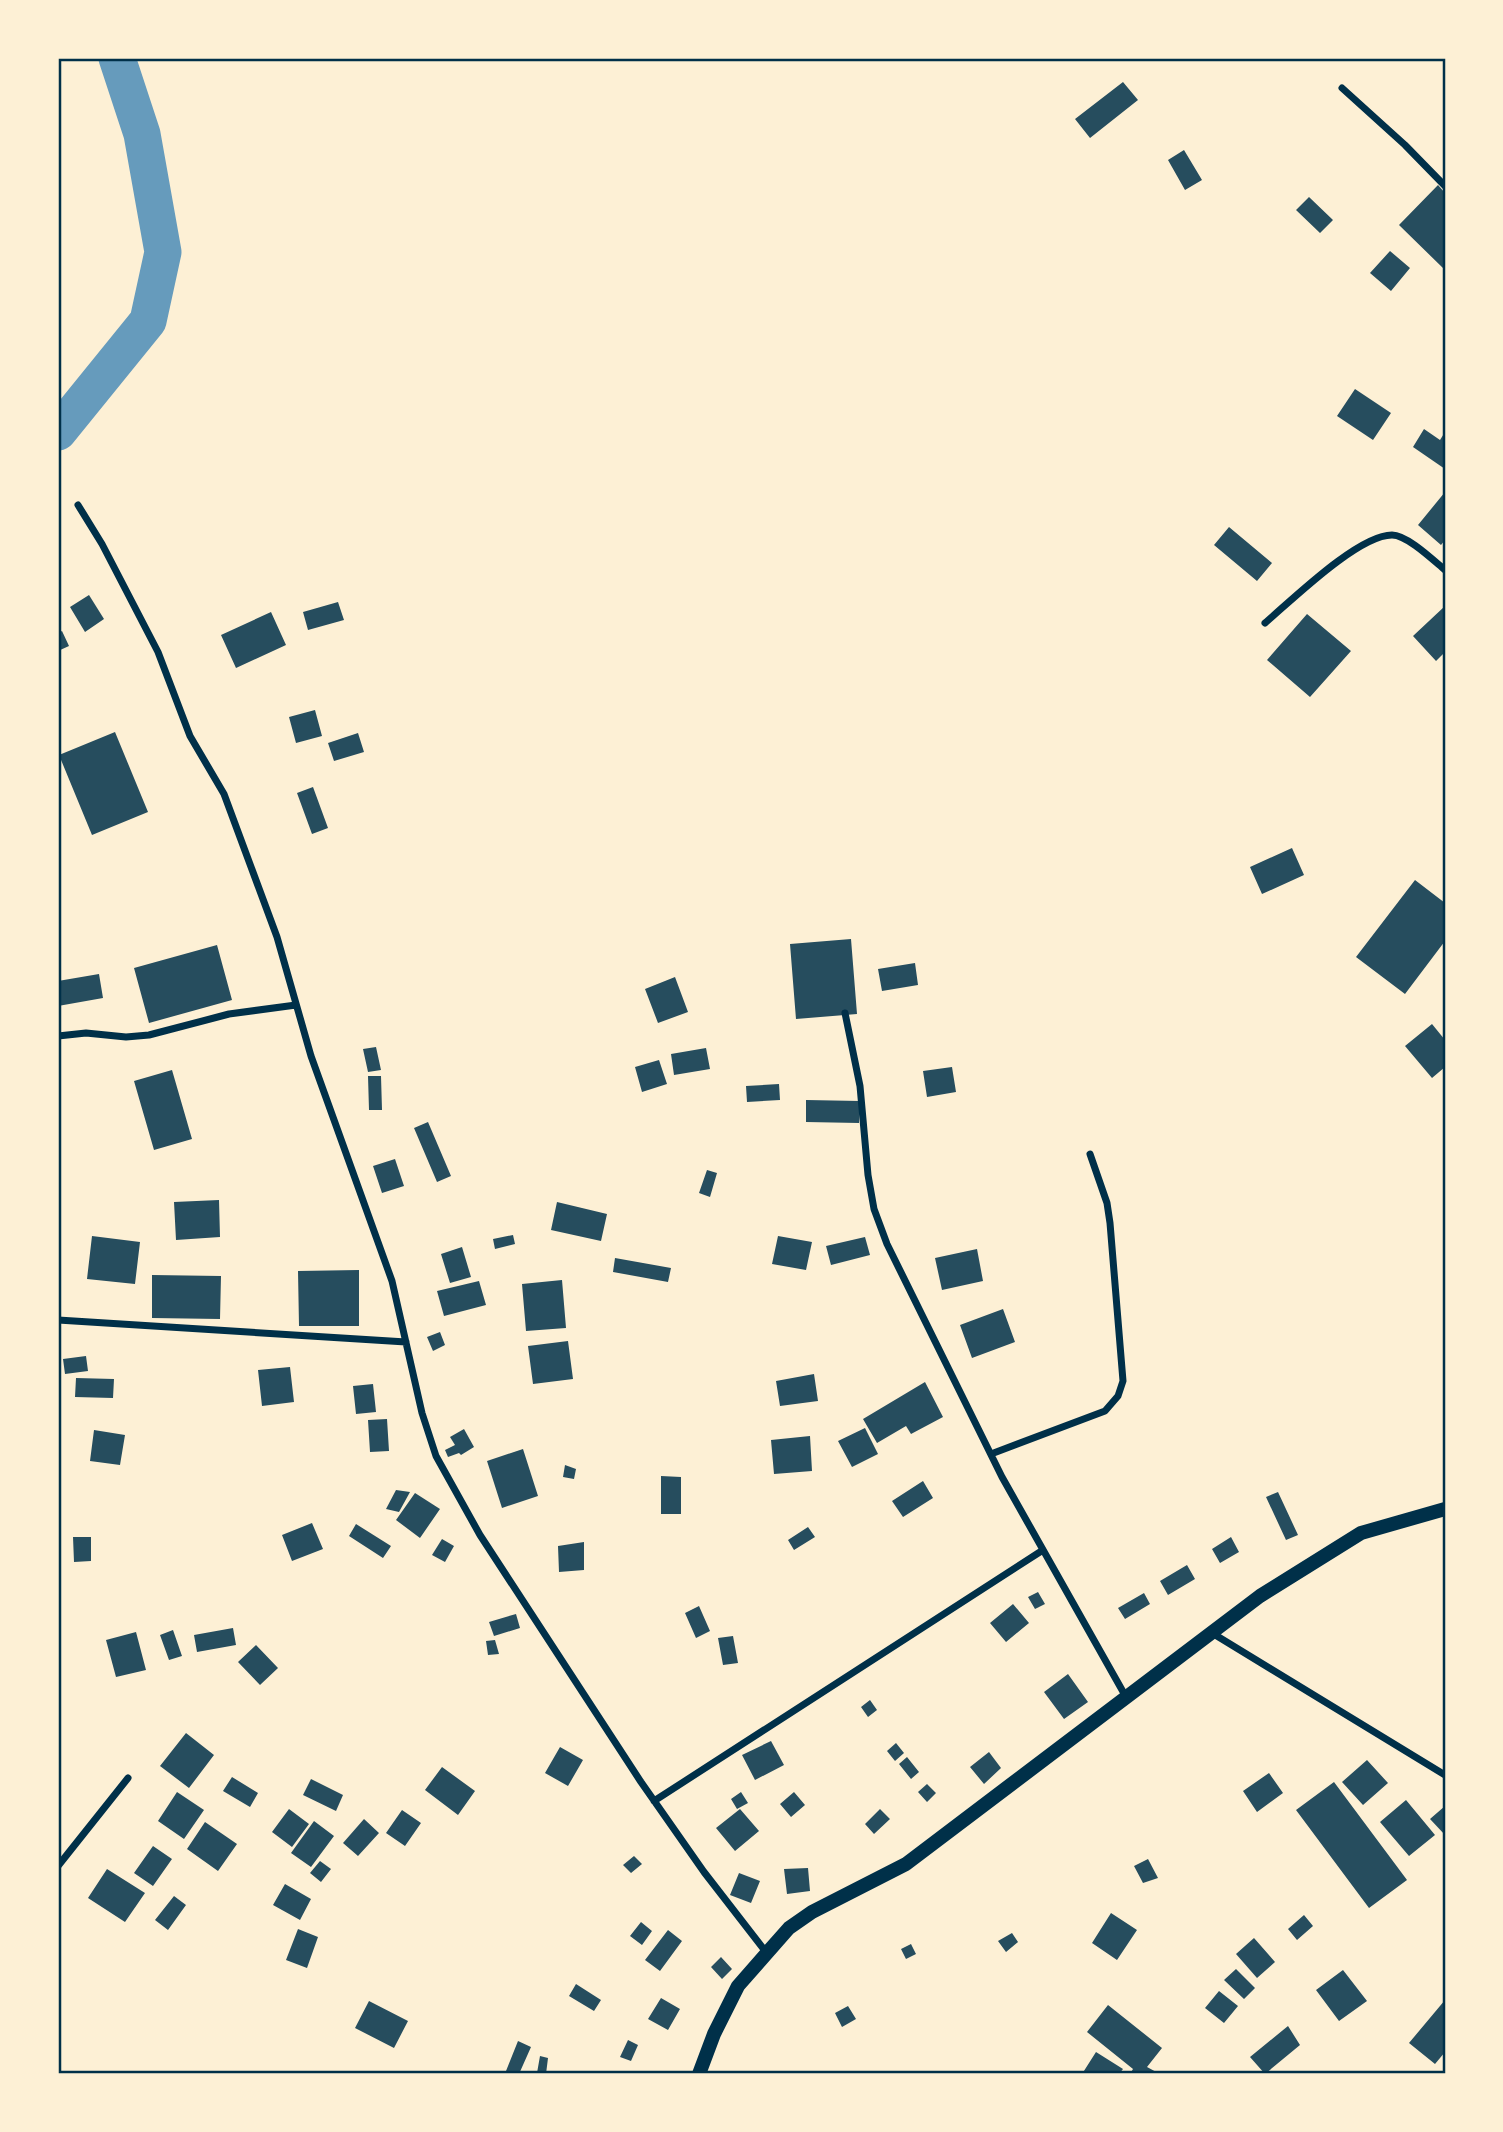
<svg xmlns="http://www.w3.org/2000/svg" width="1503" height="2132" viewBox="0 0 1503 2132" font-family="'Alegreya Sans',sans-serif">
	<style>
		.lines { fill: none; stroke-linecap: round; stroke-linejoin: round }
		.river { stroke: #669bbc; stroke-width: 37 }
		.building { fill: #264d5e }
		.minor { stroke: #003049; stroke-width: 7 }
		.secondary { stroke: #003049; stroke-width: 14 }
		.neatline { fill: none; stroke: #003049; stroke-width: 2.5 }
	</style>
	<rect width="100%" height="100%" fill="#fdf0d5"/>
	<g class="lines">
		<path class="river" d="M58,432L148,321L163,252L142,134L117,58"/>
	</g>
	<path class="building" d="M1123,82L1138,100L1090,138L1075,119Z
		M1184,150L1202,180L1185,190L1168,160Z
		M1438,185L1445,193V270L1399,225Z
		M1309,197L1333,220L1320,233L1296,210Z
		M1390,251L1410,268L1391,291L1370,273Z
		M1355,389L1391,413L1373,440L1337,416Z
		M1424,429L1440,440L1445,432V469L1413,447Z
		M1445,492V540L1441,545L1418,525Z
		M1229,527L1272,563L1257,581L1214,545Z
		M89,595L104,619L85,632L70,607Z
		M338,602L344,620L308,630L303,612Z
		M1445,606V652L1436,661L1413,636Z
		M271,612L286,645L236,668L221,635Z
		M1307,614L1351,651L1310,697L1267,660Z
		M62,631L69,646L58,651V633Z
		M315,710L322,736L296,743L289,717Z
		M115,732L148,812L92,835L59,755Z
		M358,733L364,752L334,761L328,743Z
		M313,787L328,828L312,834L297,793Z
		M1292,848L1304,875L1262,894L1250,867Z
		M1415,880L1445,903V941L1405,994L1356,957Z
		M851,939L857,1014L796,1019L790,944Z
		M217,945L232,1000L149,1023L134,968Z
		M915,963L918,985L882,991L878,969Z
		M99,974L103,998L58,1006V981Z
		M675,977L688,1012L658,1023L645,989Z
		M1432,1024L1445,1040V1067L1432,1078L1405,1046Z
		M376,1047L381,1070L368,1072L363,1049Z
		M706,1048L710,1069L674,1075L671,1054Z
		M659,1060L667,1084L642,1092L635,1067Z
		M952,1067L956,1092L927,1097L923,1071Z
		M172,1070L192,1139L154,1150L134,1081Z
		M368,1076H381L382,1110H369Z
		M779,1084L780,1100L747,1102L746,1086Z
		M806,1100L860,1101L859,1123L806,1122Z
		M428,1122L451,1176L437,1182L414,1128Z
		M395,1159L404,1186L382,1193L373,1166Z
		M707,1170L717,1173L710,1197L699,1193Z
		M219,1200L220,1237L176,1240L174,1202Z
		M557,1202L607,1214L601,1241L551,1230Z
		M513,1235L515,1244L495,1249L493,1239Z
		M92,1236L140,1242L135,1284L87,1279Z
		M778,1236L812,1242L806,1270L772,1264Z
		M865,1237L870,1255L831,1265L826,1246Z
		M462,1247L471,1277L450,1283L441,1254Z
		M977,1249L983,1281L942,1290L935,1258Z
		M615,1258L671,1268L668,1282L613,1272Z
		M359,1270V1326H299L298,1271Z
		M152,1275L221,1276L220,1319L152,1318Z
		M562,1280L566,1328L526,1331L522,1284Z
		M479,1281L486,1305L444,1316L437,1291Z
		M1003,1309L1015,1342L972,1358L960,1325Z
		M440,1332L445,1345L433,1351L427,1337Z
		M568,1341L573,1379L533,1384L528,1346Z
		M86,1356L88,1371L65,1374L63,1359Z
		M290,1367L294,1402L262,1406L258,1370Z
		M814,1374L818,1401L780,1406L776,1381Z
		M76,1378L114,1379L113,1398L75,1397Z
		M925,1382L943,1417L911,1434L906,1426L877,1443L863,1419Z
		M373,1384L376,1412L356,1414L353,1386Z
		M387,1419L389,1451L370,1452L368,1420Z
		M865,1428L878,1454L852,1467L838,1441Z
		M464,1429L474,1447L461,1455L459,1453L448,1457L445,1450L455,1445L450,1437Z
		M94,1430L125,1435L120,1465L90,1461Z
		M810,1436L812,1471L774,1474L771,1440Z
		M523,1449L538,1496L502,1508L487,1461Z
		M565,1465L576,1469L574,1479L563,1477Z
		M661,1476L681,1477V1514H661Z
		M923,1481L933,1498L903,1517L892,1501Z
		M396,1490L410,1492L399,1512L386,1509Z
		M1278,1492L1298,1535L1286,1540L1266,1497Z
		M415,1493L440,1509L420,1538L396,1520Z
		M312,1523L323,1549L292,1561L282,1535Z
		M356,1524L391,1546L383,1558L349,1536Z
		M808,1527L815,1537L794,1550L788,1540Z
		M73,1537H91V1561L74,1562Z
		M1231,1537L1239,1552L1220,1563L1212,1549Z
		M442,1539L454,1546L445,1562L432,1555Z
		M584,1542V1570L559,1572L558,1546Z
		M1187,1565L1195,1579L1168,1595L1160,1581Z
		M1038,1592L1045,1604L1035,1609L1028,1597Z
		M1144,1593L1150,1604L1125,1619L1118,1608Z
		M1013,1604L1029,1623L1006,1642L990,1623Z
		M699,1606L710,1631L696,1638L685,1613Z
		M516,1614L520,1628L494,1636L489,1622Z
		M233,1628L236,1645L197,1652L194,1635Z
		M173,1630L182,1656L169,1660L160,1635Z
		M136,1632L146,1670L116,1677L106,1640Z
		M733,1636L738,1663L723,1665L718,1638Z
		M495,1640L499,1654L488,1655L486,1641Z
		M256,1645L278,1668L260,1685L238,1662Z
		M1068,1674L1088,1702L1064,1719L1044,1692Z
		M870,1700L877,1710L868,1717L861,1707Z
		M186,1733L214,1755L189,1788L160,1766Z
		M771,1741L784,1765L755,1780L742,1755Z
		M896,1743L904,1753L895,1761L887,1751Z
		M560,1747L583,1760L568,1786L545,1773Z
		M989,1752L1001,1768L984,1784L970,1767Z
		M907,1757L919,1772L911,1779L899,1764Z
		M1367,1760L1388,1783L1363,1805L1342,1782Z
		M442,1767L475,1791L458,1815L425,1790Z
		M1269,1773L1283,1793L1257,1812L1243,1791Z
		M232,1777L258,1793L250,1807L223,1791Z
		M311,1779L343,1795L336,1811L303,1795Z
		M1334,1782L1407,1880L1369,1908L1296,1810Z
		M927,1784L936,1793L927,1802L918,1792Z
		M177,1792L204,1810L184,1839L158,1821Z
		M741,1792L748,1803L737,1809L731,1799Z
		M794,1792L805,1805L791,1817L780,1804Z
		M1406,1800L1435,1835L1409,1856L1380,1822Z
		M1445,1806V1835L1430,1819Z
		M289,1809L309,1824L292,1847L272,1832Z
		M740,1809L759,1831L735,1851L716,1828Z
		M880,1809L890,1819L874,1834L865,1824Z
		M402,1810L421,1823L405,1846L386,1833Z
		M364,1819L379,1833L358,1856L343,1843Z
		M314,1821L334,1836L311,1867L291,1853Z
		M205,1822L237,1844L218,1871L187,1849Z
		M153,1846L172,1859L153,1886L134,1873Z
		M634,1856L642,1864L631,1873L623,1865Z
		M1148,1859L1158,1878L1143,1883L1134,1866Z
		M320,1861L331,1869L321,1882L310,1873Z
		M808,1868L810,1891L787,1894L784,1869Z
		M107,1869L145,1893L125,1922L88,1898Z
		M739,1873L760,1881L751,1903L730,1895Z
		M285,1884L311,1899L300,1920L273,1905Z
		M174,1896L186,1905L168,1930L155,1920Z
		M1111,1913L1137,1930L1117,1960L1092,1943Z
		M1304,1915L1313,1926L1297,1940L1288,1929Z
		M641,1922L652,1931L642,1945L630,1936Z
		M298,1929L318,1937L307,1968L286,1960Z
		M668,1930L682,1941L660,1971L645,1960Z
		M1012,1933L1018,1942L1006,1952L998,1941Z
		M1254,1938L1275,1962L1257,1978L1236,1954Z
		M911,1944L916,1954L906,1959L901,1949Z
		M721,1957L732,1969L722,1979L711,1967Z
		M1236,1969L1255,1988L1244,1999L1224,1980Z
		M1343,1970L1367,2001L1339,2021L1316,1990Z
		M576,1984L601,2000L594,2011L569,1996Z
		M1219,1991L1238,2006L1224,2023L1205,2008Z
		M661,1998L680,2009L668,2030L648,2019Z
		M1445,2000V2052L1435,2064L1409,2043Z
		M369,2001L408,2021L394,2048L355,2028Z
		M1108,2005L1162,2048L1147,2067L1160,2074H1130L1133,2069L1087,2032Z
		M848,2006L856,2019L842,2027L835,2013Z
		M1288,2026L1300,2045L1265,2074L1250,2057Z
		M628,2040L638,2045L631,2061L620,2057Z
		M518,2041L531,2047L519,2074H513L506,2071Z
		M1096,2052L1123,2069L1119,2074H1082Z
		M540,2056L548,2058L546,2074L537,2073Z"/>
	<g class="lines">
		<path class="minor" d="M1342,88L1405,145L1445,186
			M78,505L102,544L158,652L190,736L224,794L277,937L311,1056L392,1281L422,1413L436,1456L480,1535L641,1782L704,1872L766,1952
			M1265,623C1291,601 1358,535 1392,535C1407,535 1433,560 1445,570
			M845,1013L860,1086L868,1175L874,1209L887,1244L1002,1477L1126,1697
			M58,1036L86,1033L126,1037L149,1035L229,1014L296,1005
			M58,1320L406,1342
			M991,1454L1105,1411L1118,1396L1123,1381L1110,1223L1107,1203L1090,1154
			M1212,1633L1445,1775
			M654,1801L1043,1550
			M58,1866L128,1778"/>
		<path class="secondary" d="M699,2074L714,2034L738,1986L789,1928L812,1912L906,1864L1260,1596L1361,1533L1445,1509"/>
	</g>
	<rect width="1503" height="2132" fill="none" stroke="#fdf0d5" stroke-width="119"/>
	<rect x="60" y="60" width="1384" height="2012" class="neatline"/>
</svg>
